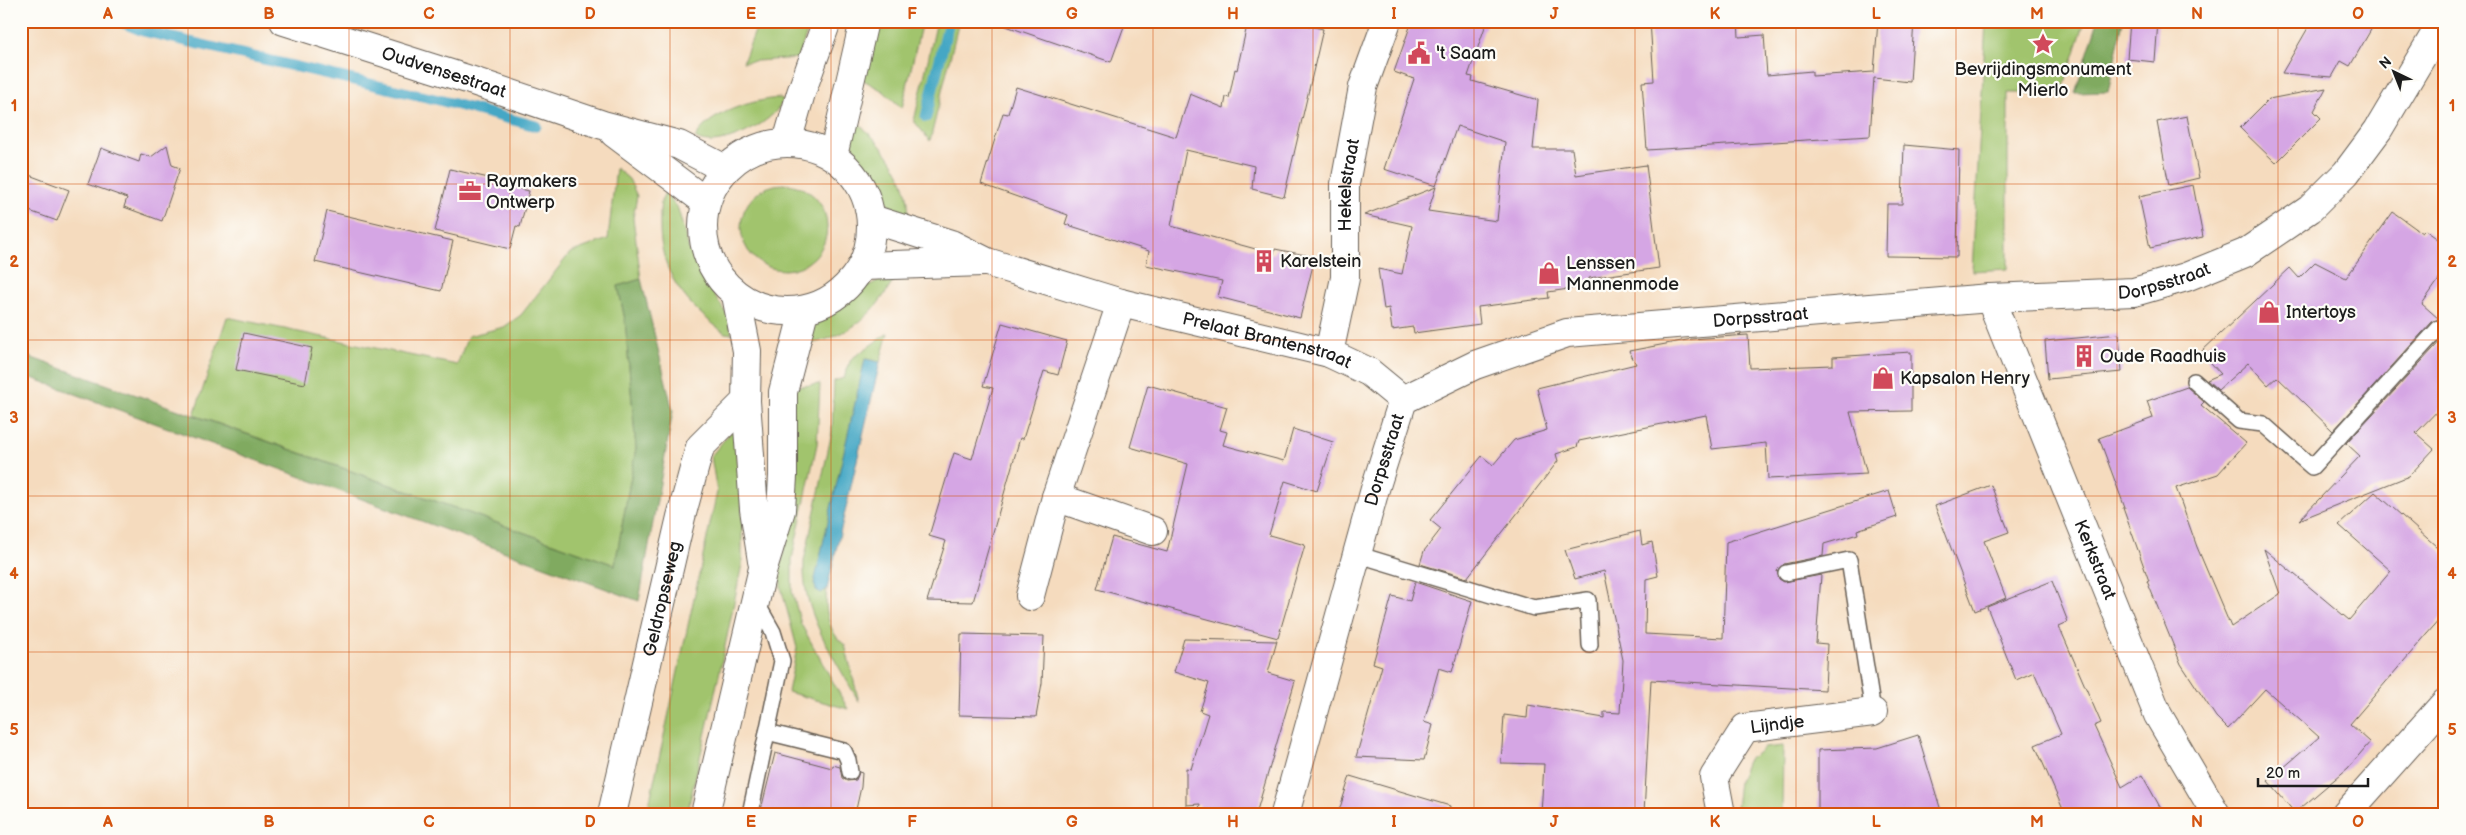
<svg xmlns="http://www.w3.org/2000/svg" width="2466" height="835" viewBox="0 0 2466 835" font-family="'Balsamiq Sans',sans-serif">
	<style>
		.green { fill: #a1c46d; stroke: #5e7044 }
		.forest { fill: #80aa60; stroke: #4e633e }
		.water { fill: #45a7c5; stroke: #306270 }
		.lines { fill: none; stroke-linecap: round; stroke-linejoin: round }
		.stream { stroke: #45a7c5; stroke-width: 11 }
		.building { fill: #d5a6e4 }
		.lane-casing { stroke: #685f55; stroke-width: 18 }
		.street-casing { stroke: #685f55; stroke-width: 30 }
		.secondary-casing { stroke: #685f55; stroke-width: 30 }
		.lane { stroke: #fff; stroke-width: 15 }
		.street { stroke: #fff; stroke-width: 28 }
		.secondary { stroke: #fff; stroke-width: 28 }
		.grid { fill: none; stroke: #d4530e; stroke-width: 1; stroke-opacity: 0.55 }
		.labels { text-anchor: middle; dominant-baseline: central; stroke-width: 4.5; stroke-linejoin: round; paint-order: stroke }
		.poi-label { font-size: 18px; fill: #1c1c1c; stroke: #fdfcf7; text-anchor: start }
		.street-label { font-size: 18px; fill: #1c1c1c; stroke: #fdfcf7 }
		.neatline { fill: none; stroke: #d4530e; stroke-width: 2 }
		.grid-label { font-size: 16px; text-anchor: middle; font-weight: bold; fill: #d4530e }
	</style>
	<rect width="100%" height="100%" fill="#fdfcf7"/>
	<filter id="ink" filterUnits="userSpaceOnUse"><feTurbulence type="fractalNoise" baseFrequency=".02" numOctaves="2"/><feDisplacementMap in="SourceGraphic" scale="10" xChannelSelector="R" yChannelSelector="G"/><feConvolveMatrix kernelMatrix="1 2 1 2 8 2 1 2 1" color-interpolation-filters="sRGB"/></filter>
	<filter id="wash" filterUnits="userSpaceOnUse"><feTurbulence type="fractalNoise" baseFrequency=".0096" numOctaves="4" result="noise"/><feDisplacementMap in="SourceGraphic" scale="20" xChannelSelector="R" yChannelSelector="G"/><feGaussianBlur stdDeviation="1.12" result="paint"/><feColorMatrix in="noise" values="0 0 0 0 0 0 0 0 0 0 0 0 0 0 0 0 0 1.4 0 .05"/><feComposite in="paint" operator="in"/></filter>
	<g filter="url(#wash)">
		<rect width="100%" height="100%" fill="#f5dbbe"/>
		<path class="green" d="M759,21H811L798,58L743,62Z
			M873,21H922L902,108L883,91L858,77Z
			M937,21H959L930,141L914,121Z
			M1986,21H2085L2062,93H2008V269L1972,271Z
			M780,98L783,100C776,123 715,153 695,138C709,112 753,100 780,98Z
			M853,119C880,141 912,178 908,216C889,218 857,158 852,141C850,135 850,128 849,121Z
			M616,168L629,179L637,196L633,218L641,279L618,286L625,320L636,448L615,565L194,415L227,317L457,365L468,336L504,327L521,315L570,253L608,239Z
			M741 227a43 43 0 1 1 86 0a43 43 0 1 1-86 0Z
			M665,193L678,209L689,249L696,266L728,316L732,334L725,333C687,306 659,274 660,223C660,214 659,201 665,193Z
			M886,277L895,278C873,317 847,338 803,345C804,342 804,337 805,334C814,317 867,285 886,277Z
			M888,333L880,362L866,359L824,591L827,589C824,608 828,633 845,645L859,702C835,658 801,613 804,561L832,432L834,381L844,378L851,359Z
			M820,384L817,444L792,559V591L801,624L848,709L788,692L797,648L781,587L780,570L789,526L793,387Z
			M734,428L742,505V564L719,675L687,814H647L717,492L711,456Z
			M1783,746L1782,814H1739L1736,809L1739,781L1747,761L1764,748Z"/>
		<path class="forest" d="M2098,21H2123L2108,92L2075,93Z
			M641,279L673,411L639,601L21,374V354L615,565L636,448L625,320L618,286Z"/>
		<path class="water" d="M865,359L880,362L827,589L821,593L816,590L814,583Z"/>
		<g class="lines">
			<path class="stream" d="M118,21L143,31L439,100L536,126
				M926,117L949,21"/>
		</g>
		<g id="blocks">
			<path class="building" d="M1007,21H1126L1111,62L1006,26Z
				M1248,21H1287L1323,29L1284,197L1252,189L1254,166L1186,150L1171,226L1274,254L1275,249L1315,257L1300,318L1218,297L1222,281L1146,265L1149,251L1065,224L1068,215L981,184L1003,113L1008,114L1016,87L1176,137L1190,94L1224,108L1226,97L1229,98L1235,69L1237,70Z
				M1412,21H1487L1468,76L1473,77L1472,81L1538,100L1533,149H1572L1576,175L1646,165L1659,268L1589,278L1590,286L1548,292L1549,298L1478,307L1480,324L1414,333L1413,327L1392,330L1389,308L1384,309L1378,269L1402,274L1412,226L1364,215L1436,187L1428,211L1497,221L1505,142L1457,126L1436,186L1384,169L1414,79L1394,72Z
				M1650,21H1738L1739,37L1764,35L1767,75L1812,71V76L1874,72L1878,21H1914L1910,82L1874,78L1870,136L1647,150L1642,82L1654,81Z
				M2130,21H2158L2155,62L2127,59Z
				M2312,21H2376L2350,66L2341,61L2332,77L2282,73Z
				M2326,88L2314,111L2321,118L2276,163L2240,128L2269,99Z
				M2187,116L2199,178L2169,185L2157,122Z
				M167,145L172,165L180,168L162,221L124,207L127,198L88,184L101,148L139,162L141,154L151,157Z
				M1904,145L1959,150L1957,257L1886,256L1887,204H1902Z
				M450,169L497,180V183L529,191L520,227L516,226L510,249L435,231Z
				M21,172L69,190L57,221L21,208Z
				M2193,185L2203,237L2150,248L2139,196Z
				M327,211L453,241L441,291L315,262Z
				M2393,212L2422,233L2425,230L2445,244V271L2422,304L2439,319L2432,322L2333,431L2277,377L2268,385L2248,363L2218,390L2207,380L2221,374L2201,352L2290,268L2299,278L2315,262L2346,278Z
				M1002,323L1067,341L1058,375L1044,371L1023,439L1020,438L973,602L927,601L946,541L929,536L954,453L972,459L993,388L983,386Z
				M244,333L312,348L305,384L236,370Z
				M2119,334L2122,372L2048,379L2045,341Z
				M1748,335L1750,368L1833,365V357L1911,352V411L1850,412L1867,474L1768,479L1766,443L1712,449L1706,415L1579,441L1577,447L1556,454L1558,461L1467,578L1420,564L1424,551L1441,529L1430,520L1482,456L1493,465L1514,440L1547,430L1537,388L1636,364L1629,351L1692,339Z
				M2445,336V403L2416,433L2434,449L2409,476L2299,520L2360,456L2346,443Z
				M1148,385L1227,407L1220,430L1227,432L1223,445L1284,461L1293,429L1333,442L1317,491L1285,481L1269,535L1305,545L1278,638L1097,589L1112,537L1167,552L1188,464L1130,447Z
				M2187,387L2204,402L2201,405L2246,443L2218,474L2176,488L2197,547L2231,627L2280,594L2264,549L2349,620L2391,571L2339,525L2375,492L2445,554V613L2350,724L2370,742L2348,768L2295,813L2268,781L2319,737L2265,689L2228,729L2216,717L2181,664L2147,581H2149L2123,508H2125L2099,438L2153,418L2147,401Z
				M1991,485L2009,532L1984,541L2006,598L1975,611L1935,506Z
				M1889,491L1897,517L1857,530L1858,534L1824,544L1823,556L1784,564L1777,571L1779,579L1784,582L1821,575L1816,643L1827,644L1825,690L1651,680L1644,814H1541L1544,764L1501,763L1504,715L1527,718L1528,705L1604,718V712L1620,713L1623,660L1604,571L1575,579L1565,550L1640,531L1642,545L1652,542L1658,576L1646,579L1645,634L1723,638L1726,542Z
				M2052,581L2068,622L2059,626L2101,723L2094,726L2122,787L2142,775L2164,814H2065L2035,745L2061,734L2034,672L2016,680L1987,607Z
				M1415,582L1472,601L1452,672L1439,668L1424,722L1433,725L1424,760L1356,757L1382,666L1373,663L1392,596L1410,601Z
				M961,634L1044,636L1042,683L1036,717L959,715Z
				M1184,639L1277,641L1268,673L1295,681L1256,814H1198L1200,804L1186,805V768L1191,769L1208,714L1200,711L1209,683L1174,672Z
				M1918,735L1942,814H1818V750L1877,748Z
				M775,753L832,768L833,765L840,767L842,778L847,781L856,780L859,772L862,773L861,787L855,814H760Z
				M1350,776L1450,806L1449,814H1338Z"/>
		</g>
	</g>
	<g filter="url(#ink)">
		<use href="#blocks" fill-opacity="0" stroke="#685f55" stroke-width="1"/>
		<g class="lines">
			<defs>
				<path id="lane" d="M2194,381L2239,421L2263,424L2312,467L2439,328
					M1356,554L1534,608L1588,600L1590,645
					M1786,573L1849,560L1873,712
					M767,732L844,751L848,760L850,772
					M750,814L782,661L773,632L756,602"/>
				<g id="street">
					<path id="s1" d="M284,21L470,80L603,125L679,145L725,169"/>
					<path d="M614,133L706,202"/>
					<path id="s2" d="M872,219L951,244L987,262L1121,303L1329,353L1369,372L1403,400"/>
					<path d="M863,266L983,262"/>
					<path id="s3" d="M1990,298L2158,715L2216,814"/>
					<path id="s4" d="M1329,353L1345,278V184L1363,87L1387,21"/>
					<path d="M1056,497L1153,531"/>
					<path d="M1030,596L1056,497L1121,303"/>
					<path id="s5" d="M612,814L681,517L700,447L746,401"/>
					<path id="s6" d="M1285,814L1375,489L1403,400L1475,365L1567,333L1990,298L2134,292L2186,277L2245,253L2310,209L2346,173L2378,130L2443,21"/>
					<path id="s7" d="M1721,814L1714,777L1745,728L1873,712"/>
					<path d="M2346,814L2445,703"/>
				</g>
				<path id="secondary" d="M787,142L801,93L827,21
					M703 227a84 84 0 1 1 168 0a84 84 0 1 1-168 0Z
					M833,156L864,21
					M736,295L747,351L746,401L754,509L762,561
					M705,814L763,568L781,510L783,476V392L804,311"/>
			</defs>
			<use href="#lane" class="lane-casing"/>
			<use href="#street" class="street-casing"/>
			<use href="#secondary" class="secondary-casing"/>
			<use href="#lane" class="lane"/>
			<use href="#street" class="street"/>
			<use href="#secondary" class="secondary"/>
		</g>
	</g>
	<path class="grid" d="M188,21V814M349,21V814M510,21V814M670,21V814M831,21V814M992,21V814M1153,21V814M1313,21V814M1474,21V814M1635,21V814M1796,21V814M1956,21V814M2117,21V814M2278,21V814M21,184H2445M21,340H2445M21,496H2445M21,652H2445"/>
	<defs>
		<symbol id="sight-bare" viewBox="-9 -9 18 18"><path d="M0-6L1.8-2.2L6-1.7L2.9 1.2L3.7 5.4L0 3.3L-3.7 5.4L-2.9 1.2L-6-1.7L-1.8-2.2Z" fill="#d1495b" stroke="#fdfcf7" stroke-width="2.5" paint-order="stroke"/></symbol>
		<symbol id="civic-bare" viewBox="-9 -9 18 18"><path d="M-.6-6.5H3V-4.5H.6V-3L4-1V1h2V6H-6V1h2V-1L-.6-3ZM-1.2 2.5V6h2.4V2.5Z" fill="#d1495b" stroke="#fdfcf7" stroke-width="2.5" paint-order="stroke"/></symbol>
		<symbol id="office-bare" viewBox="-9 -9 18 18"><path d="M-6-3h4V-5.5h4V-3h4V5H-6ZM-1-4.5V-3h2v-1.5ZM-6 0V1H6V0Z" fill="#d1495b" stroke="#fdfcf7" stroke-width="2.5" paint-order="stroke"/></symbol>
		<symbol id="building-bare" viewBox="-9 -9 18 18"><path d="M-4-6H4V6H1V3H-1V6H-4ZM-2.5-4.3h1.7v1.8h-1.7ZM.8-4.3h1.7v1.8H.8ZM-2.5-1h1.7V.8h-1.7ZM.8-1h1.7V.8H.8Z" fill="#d1495b" stroke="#fdfcf7" stroke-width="2.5" paint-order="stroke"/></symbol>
		<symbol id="shop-bare" viewBox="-9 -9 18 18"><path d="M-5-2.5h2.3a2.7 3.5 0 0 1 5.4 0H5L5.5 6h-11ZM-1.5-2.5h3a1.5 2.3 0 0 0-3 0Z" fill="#d1495b" stroke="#fdfcf7" stroke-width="2.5" paint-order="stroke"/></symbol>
	</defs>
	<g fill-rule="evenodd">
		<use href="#sight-bare" x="2027" y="28" width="32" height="32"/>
		<use href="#civic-bare" x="1403" y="37" width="32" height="32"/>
		<use href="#office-bare" x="454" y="175" width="32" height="32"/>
		<use href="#building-bare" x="1248" y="245" width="32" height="32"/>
		<use href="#shop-bare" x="1533" y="257" width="32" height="32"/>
		<use href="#shop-bare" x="2253" y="296" width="32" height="32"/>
		<use href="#building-bare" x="2068" y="340" width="32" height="32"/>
		<use href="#shop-bare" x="1867" y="362" width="32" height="32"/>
	</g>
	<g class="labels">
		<g class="poi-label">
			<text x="1436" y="53">'t Saam</text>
			<text x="2043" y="69" text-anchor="middle">Bevrijdingsmonument<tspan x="2043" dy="21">Mierlo</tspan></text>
			<text x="486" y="181">Raymakers<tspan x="486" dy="21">Ontwerp</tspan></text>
			<text x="1280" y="261">Karelstein</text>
			<text x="1566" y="263">Lenssen<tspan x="1566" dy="21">Mannenmode</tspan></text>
			<text x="2286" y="312">Intertoys</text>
			<text x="2100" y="356">Oude Raadhuis</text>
			<text x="1900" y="378">Kapsalon Henry</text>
		</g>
		<g class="street-label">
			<text stroke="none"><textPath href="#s1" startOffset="168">Oudvensestraat</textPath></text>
			<text stroke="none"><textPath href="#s4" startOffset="170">Hekelstraat</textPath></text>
			<text stroke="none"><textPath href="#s6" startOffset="1208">Dorpsstraat</textPath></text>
			<text stroke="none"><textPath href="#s6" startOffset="802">Dorpsstraat</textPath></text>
			<text stroke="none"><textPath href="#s2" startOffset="414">Prelaat Brantenstraat</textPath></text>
			<text stroke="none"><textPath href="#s6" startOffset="368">Dorpsstraat</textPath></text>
			<text stroke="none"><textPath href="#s3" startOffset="282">Kerkstraat</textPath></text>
			<text stroke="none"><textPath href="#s5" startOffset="221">Geldropseweg</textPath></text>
			<text stroke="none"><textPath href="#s7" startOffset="128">Lijndje</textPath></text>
		</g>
	</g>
	<rect width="2466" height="835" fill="none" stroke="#fdfcf7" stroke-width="55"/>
	<g transform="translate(2394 72) rotate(317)" stroke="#fdfcf7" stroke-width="4" paint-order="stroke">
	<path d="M0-4L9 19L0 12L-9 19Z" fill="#1c1c1c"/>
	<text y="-8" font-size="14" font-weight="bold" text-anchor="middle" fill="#1c1c1c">N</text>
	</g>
	<path d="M2258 778v8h110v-8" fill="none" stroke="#1c1c1c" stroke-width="2.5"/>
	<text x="2266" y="778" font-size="15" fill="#1c1c1c" stroke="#fdfcf7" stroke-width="4" paint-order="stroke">20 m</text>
	<rect x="28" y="28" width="2410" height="780" class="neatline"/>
	<g class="grid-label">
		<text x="108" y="19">A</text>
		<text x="269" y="19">B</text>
		<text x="429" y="19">C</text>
		<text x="590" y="19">D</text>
		<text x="751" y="19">E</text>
		<text x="912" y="19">F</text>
		<text x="1072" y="19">G</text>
		<text x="1233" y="19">H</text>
		<text x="1394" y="19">I</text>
		<text x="1554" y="19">J</text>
		<text x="1715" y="19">K</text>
		<text x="1876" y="19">L</text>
		<text x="2037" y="19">M</text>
		<text x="2197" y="19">N</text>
		<text x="2358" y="19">O</text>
		<text x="14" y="111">1</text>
		<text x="2452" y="111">1</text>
		<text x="14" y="267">2</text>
		<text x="2452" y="267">2</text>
		<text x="14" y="423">3</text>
		<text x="2452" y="423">3</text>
		<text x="14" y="579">4</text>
		<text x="2452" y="579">4</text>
		<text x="14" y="735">5</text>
		<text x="2452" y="735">5</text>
		<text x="108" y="827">A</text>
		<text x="269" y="827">B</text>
		<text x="429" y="827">C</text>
		<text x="590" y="827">D</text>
		<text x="751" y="827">E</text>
		<text x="912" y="827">F</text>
		<text x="1072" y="827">G</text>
		<text x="1233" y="827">H</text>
		<text x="1394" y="827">I</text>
		<text x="1554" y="827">J</text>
		<text x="1715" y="827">K</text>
		<text x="1876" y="827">L</text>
		<text x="2037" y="827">M</text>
		<text x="2197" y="827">N</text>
		<text x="2358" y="827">O</text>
	</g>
</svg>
